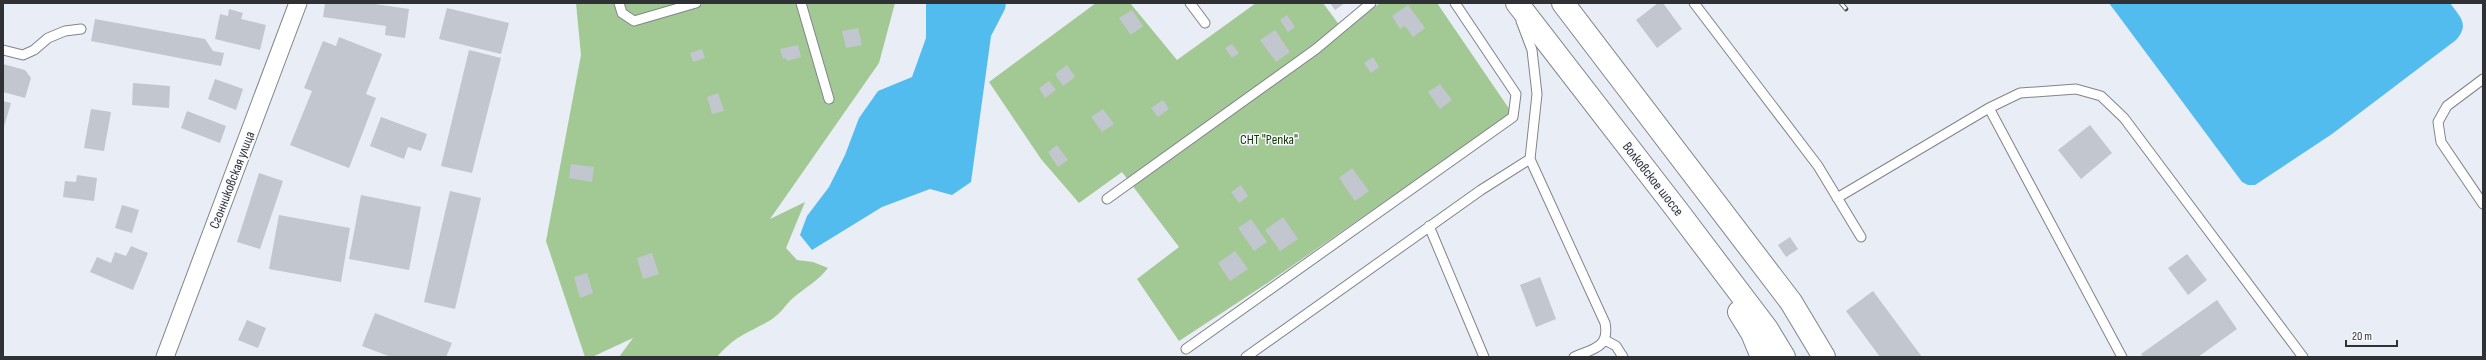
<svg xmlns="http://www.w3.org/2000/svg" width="2486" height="360" viewBox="0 0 2486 360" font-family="'Sofia Sans Condensed',sans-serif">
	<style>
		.green { fill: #a2c994 }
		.water { fill: #53bcee }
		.building { fill: #c2c6ce }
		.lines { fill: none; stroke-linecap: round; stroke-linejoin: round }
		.lane-casing { stroke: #81848c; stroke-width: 11 }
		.street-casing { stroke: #81848c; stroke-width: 19 }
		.secondary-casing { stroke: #81848c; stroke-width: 24 }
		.lane { stroke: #fff; stroke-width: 9 }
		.street { stroke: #fff; stroke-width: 17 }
		.secondary { stroke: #fff; stroke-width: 22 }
		.rail-casing { stroke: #45474a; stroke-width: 4.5 }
		.rail { stroke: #f8faff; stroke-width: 3; stroke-dasharray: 9; stroke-linecap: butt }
		.labels { text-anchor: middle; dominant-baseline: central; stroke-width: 3; stroke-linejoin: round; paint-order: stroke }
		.park-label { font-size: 14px; fill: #113600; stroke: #f8faff }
		.street-label { font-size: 14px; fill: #2f3134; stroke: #f8faff }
	</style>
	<rect width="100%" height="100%" fill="#e9edf5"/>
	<path class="green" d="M576,3H895L879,63L770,219L805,202L786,248L797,260L813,262L828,268C818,281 806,287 793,298C785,305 780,315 769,321C747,334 736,335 717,357H619L633,338L592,357H585L546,241L581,55Z
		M1096,3H1130L1177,60L1256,3H1323L1343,30L1380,3H1437L1512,113L1269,282L1179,341L1137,279L1179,247L1122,172L1079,203L1041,159L989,82Z"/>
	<path class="water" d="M926,3H1006L1005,9L991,36L971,182L952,195L930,189L882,207L812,250L800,235L807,216L829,187L845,155L859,118L878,91L912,77L926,38Z
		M2109,3H2450C2460,17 2470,24 2456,40L2332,134L2255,185H2248L2242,182Z"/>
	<path class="building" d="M325,3H368L409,9L405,38L385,35L386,26L323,17Z
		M1330,3H1345L1335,10Z
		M1658,3H1663L1682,29L1657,48L1636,20Z
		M1408,5L1425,28L1413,37L1405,26L1400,29L1392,16Z
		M447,8L509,23L501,54L439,39Z
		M229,9L243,13L241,19L266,25L260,50L215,39L220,14L228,16Z
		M1132,10L1143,26L1131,35L1119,18Z
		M1287,15L1295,27L1288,32L1280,20Z
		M95,19L205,39L213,51L224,53L221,66L91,41Z
		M858,28L862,45L846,48L842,31Z
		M1275,30L1290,52L1276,62L1260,40Z
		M339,37L382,54L366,94L376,98L349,168L290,145L312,91L304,88L323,41L336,46Z
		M1232,44L1239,53L1232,58L1225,48Z
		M798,45L801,57L787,61L786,58L783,59L780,49Z
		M702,49L705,58L693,62L690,53Z
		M469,50L501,58L472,173L441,166Z
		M1373,57L1379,67L1371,73L1364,63Z
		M3,64L25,70L31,78L25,98L3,92Z
		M1067,65L1075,77L1063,86L1055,74Z
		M215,79L243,89L236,110L208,99Z
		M1049,81L1056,90L1045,98L1039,88Z
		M133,83L170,86L169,108L132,105Z
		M1440,84L1452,100L1440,109L1428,92Z
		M718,93L724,111L712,114L707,97Z
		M1163,100L1169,109L1158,117L1151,108Z
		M3,101L11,103L3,130Z
		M91,109L111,112L104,151L84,148Z
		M1103,109L1114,124L1102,132L1091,117Z
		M187,111L226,126L220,143L181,128Z
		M381,117L427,134L421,151L408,147L404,159L370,146Z
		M2090,125L2112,153L2081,179L2058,150Z
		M1250,130L1258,142L1249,148L1241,137Z
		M1057,145L1068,160L1058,167L1048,152Z
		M571,164L594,167L592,182L569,178Z
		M1352,168L1369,191L1355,201L1339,178Z
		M259,173L283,181L260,249L237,242Z
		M77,175L97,178L94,201L63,197L65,181L76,182Z
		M1241,185L1248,196L1239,203L1231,192Z
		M450,191L481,198L455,309L424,302Z
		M361,195L421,207L409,270L349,259Z
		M122,205L139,210L132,233L115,228Z
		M279,215L350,228L341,282L269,269Z
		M1283,217L1298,239L1280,251L1265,230Z
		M1251,219L1267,242L1254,251L1238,228Z
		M1790,237L1798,249L1786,257L1778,245Z
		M131,246L148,253L133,290L90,272L97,257L111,263L115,252L126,256Z
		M1235,251L1248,269L1230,281L1218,263Z
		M652,253L659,274L643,279L637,258Z
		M2187,254L2207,280L2188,295L2168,268Z
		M587,273L593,293L580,298L574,277Z
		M1540,277L1556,319L1536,327L1520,285Z
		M1873,291L1922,357H1880L1846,311Z
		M2217,300L2237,329L2198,357H2143L2141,354Z
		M375,313L452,343L446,357H391L362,346Z
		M247,320L266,328L258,348L238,340Z"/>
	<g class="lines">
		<defs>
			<path id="lane" d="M619,3L622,13L634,21L696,3
				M801,3L829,99
				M1190,3L1205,23
				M1694,3L1818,166L1861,237
				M1521,21L1532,50L1537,94L1530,159L1605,323C1610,348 1592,349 1574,357
				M3,50L23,55L34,50L48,38L65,31L81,29
				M2483,79L2447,106L2438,122L2441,142L2483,204
				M1989,108L2122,357
				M1837,198L1989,108L2020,93L2076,89L2101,96L2124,118L2303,357
				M1107,199L1316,49L1371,3
				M1429,226L1484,357
				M1605,340L1616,346L1623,357
				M1186,349L1513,117L1516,94L1455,3
				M1246,357L1481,190L1530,159"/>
			<path id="street" d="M165,357L298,3"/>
			<path id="secondary" d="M1517,3L1677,210L1767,329L1784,357
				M1563,3L1791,302L1824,357
				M1739,312L1752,333L1762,357"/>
		</defs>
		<use href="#lane" class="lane-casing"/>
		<use href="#street" class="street-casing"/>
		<use href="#secondary" class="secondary-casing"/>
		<use href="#lane" class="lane"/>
		<use href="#street" class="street"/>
		<use href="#secondary" class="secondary"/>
		<defs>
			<path id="rail" d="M1841,3L1846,9"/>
		</defs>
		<use href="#rail" class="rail-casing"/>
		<use href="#rail" class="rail"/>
	</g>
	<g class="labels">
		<g class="park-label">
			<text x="1269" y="139">СНТ "Репка"</text>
		</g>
		<g class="street-label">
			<text transform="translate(1653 179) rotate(52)">Волковское шоссе</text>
			<text transform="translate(232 180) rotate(-69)">Сгонниковская улица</text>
		</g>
	</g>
	<rect width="2486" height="360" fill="none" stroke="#2f3134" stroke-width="8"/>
	<path d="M2346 340v6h51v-6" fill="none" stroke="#2f3134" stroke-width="2"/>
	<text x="2352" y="340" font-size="12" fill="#2f3134" stroke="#f8faff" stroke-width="3" paint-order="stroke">20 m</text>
</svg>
